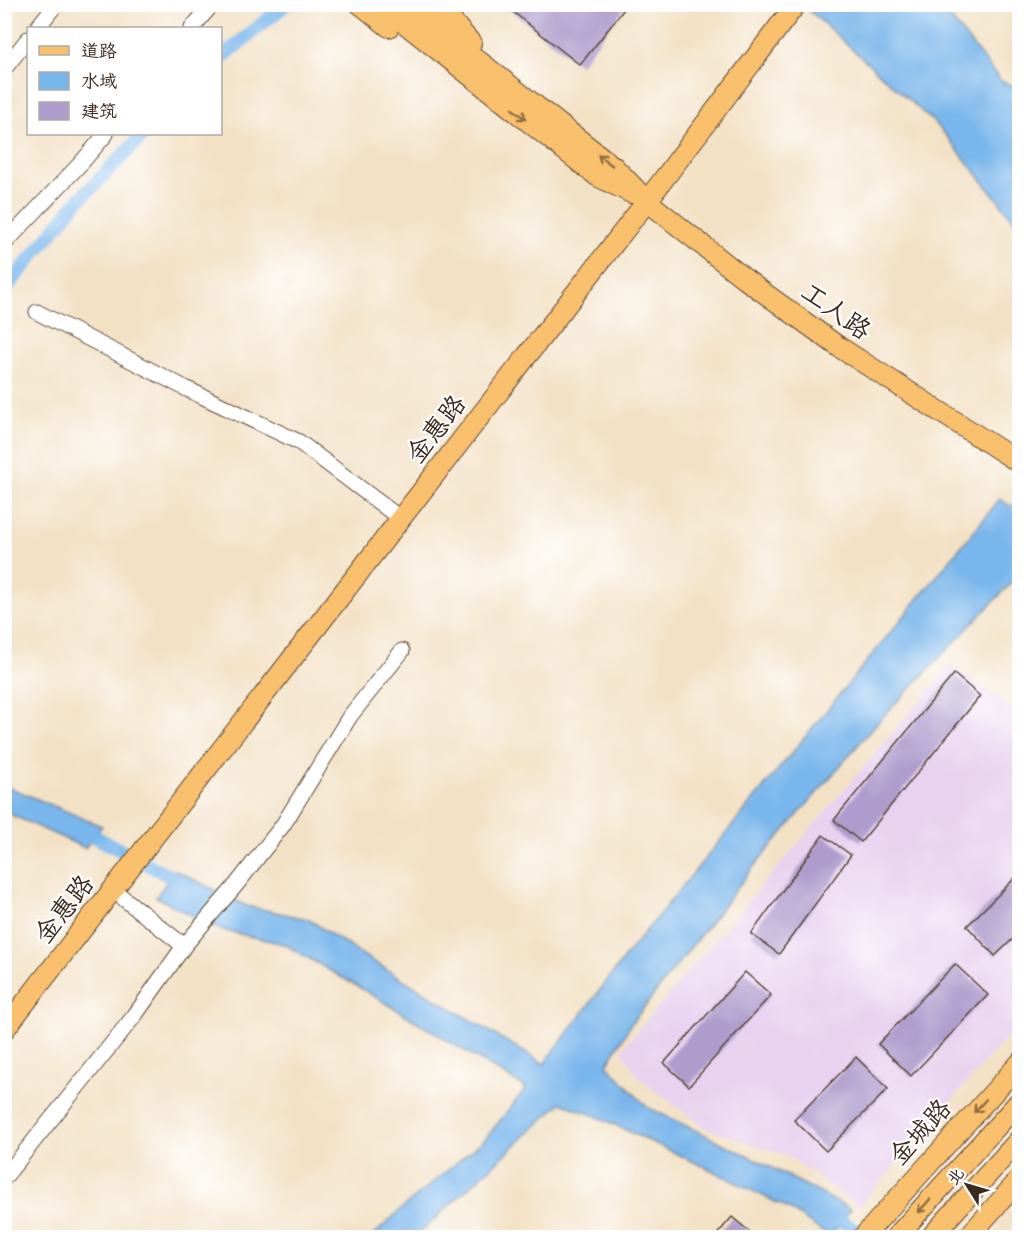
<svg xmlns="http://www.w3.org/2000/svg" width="1024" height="1242" viewBox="0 0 1024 1242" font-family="Caveat,'LXGW WenKai TC',sans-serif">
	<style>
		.built { fill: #e8d2ef }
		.water { fill: #79b6eb; stroke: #5a7084; stroke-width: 1.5 }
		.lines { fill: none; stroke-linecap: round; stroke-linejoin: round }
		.canal { stroke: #79b6eb; stroke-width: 14 }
		.building { fill: #ad9ccc }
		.minor-casing { stroke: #574537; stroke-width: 17 }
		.major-casing { stroke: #574537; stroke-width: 22 }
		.minor { stroke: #fff; stroke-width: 15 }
		.major { stroke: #f8bf6c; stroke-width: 20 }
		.oneway { stroke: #906d41 }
		.labels { text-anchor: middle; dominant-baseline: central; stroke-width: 4.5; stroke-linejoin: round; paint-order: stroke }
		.street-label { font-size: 26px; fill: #3b2a1e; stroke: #fff }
	</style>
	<rect width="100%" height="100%" fill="#fff"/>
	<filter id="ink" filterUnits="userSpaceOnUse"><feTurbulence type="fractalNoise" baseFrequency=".0167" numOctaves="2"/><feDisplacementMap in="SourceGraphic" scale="12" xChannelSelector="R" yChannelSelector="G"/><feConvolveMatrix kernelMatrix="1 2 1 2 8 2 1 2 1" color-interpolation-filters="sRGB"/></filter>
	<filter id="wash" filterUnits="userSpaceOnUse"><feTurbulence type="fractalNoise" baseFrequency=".008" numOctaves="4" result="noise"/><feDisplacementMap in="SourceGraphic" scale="24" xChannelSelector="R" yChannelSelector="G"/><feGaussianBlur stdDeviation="1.35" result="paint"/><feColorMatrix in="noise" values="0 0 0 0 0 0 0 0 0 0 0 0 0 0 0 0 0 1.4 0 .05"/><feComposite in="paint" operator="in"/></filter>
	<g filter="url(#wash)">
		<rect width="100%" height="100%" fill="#f3e1c5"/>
		<path class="built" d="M951,665L1019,714V1023L859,1207L788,1156L705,1128L640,1079L621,1050Z"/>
		<path class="water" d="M803,5H940L1001,81L1019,87V226L938,126Z
			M1000,499L1019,512V575L876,724L755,865L631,1024L607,1065L647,1107L751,1157L851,1209L830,1237L789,1209L705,1167L598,1117L561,1103L415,1237H372L400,1210L486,1138L526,1088L381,1000L284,944L221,930L156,897L175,870L247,906L308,919L369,959L544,1064L631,949Z
			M5,786L13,789L102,826L85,848L5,812Z"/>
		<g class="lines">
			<path class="canal" d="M220,59L286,4
				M4,291L76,203L144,134
				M1005,524L1020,506
				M80,829L185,884
				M826,1212L868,1238"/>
		</g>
		<g id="blocks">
			<path class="building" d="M503,4H628L580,65Z
				M954,674L980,696L861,842L834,820Z
				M823,835L851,855L779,954L751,934Z
				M1020,873V932L995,956L967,926Z
				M955,964L988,995L911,1076L878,1044Z
				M745,972L771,995L689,1086L664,1063Z
				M856,1057L888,1089L826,1151L794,1120Z
				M732,1217L757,1238H714Z"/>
		</g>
	</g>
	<g filter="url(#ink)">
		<use href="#blocks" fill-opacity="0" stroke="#574537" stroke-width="1.5"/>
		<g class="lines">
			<defs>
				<path id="minor" d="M37,28L56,4
					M192,28L209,8L206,4
					M4,69L28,39
					M4,244L82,162L106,134
					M37,312L189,390L299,442L401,519
					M113,890L184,946L236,885L283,825L350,716L402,651
					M4,1178L135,1015L184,946"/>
				<path id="major" d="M360,4L389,27
					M380,4L597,176L631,193
					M406,4L614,167L647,201L745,279L839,347L1020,463
					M431,4L450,19L471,43
					M4,1030L647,201L796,4
					M862,1238L1020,1063
					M895,1238L1020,1101
					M930,1238L1020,1139
					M967,1238L1020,1179"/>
			</defs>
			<use href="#minor" class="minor-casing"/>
			<use href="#major" class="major-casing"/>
			<use href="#minor" class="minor"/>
			<use href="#major" class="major"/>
		</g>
		<defs><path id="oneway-shaft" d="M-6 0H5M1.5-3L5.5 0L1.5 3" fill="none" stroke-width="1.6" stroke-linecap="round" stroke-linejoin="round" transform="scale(1.5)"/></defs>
		<g class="oneway">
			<use href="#oneway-shaft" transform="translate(519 114) rotate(38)"/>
			<use href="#oneway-shaft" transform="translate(605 160) rotate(-142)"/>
			<use href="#oneway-shaft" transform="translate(980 1106) rotate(132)"/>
			<use href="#oneway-shaft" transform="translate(924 1206) rotate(132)"/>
		</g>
	</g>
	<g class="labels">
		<g class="street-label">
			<text transform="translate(836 311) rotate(35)">工人路</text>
			<text transform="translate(436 429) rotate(-52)">金惠路</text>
			<text transform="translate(64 909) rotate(-52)">金惠路</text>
			<text transform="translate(920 1132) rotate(-48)">金城路</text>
		</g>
	</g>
	<rect width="1024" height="1242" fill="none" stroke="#fff" stroke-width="24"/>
	<rect x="27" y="27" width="195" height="108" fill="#ffffff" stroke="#b1aaa5" stroke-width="1.5"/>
	<rect x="39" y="46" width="30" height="9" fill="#f8bf6c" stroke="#b1aaa5" stroke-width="1.5"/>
	<text x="81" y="57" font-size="18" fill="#3b2a1e">道路</text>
	<rect x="39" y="72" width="30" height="18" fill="#79b6eb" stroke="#b1aaa5" stroke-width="1.5"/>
	<text x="81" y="87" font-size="18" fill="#3b2a1e">水域</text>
	<rect x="39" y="102" width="30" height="18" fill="#ad9ccc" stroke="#b1aaa5" stroke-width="1.5"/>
	<text x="81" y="117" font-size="18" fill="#3b2a1e">建筑</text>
	<g transform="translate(967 1185) rotate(307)" stroke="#ffffff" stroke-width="4.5" paint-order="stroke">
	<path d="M0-4.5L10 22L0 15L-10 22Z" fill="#3b2a1e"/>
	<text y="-9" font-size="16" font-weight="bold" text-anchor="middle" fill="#3b2a1e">北</text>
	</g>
</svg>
